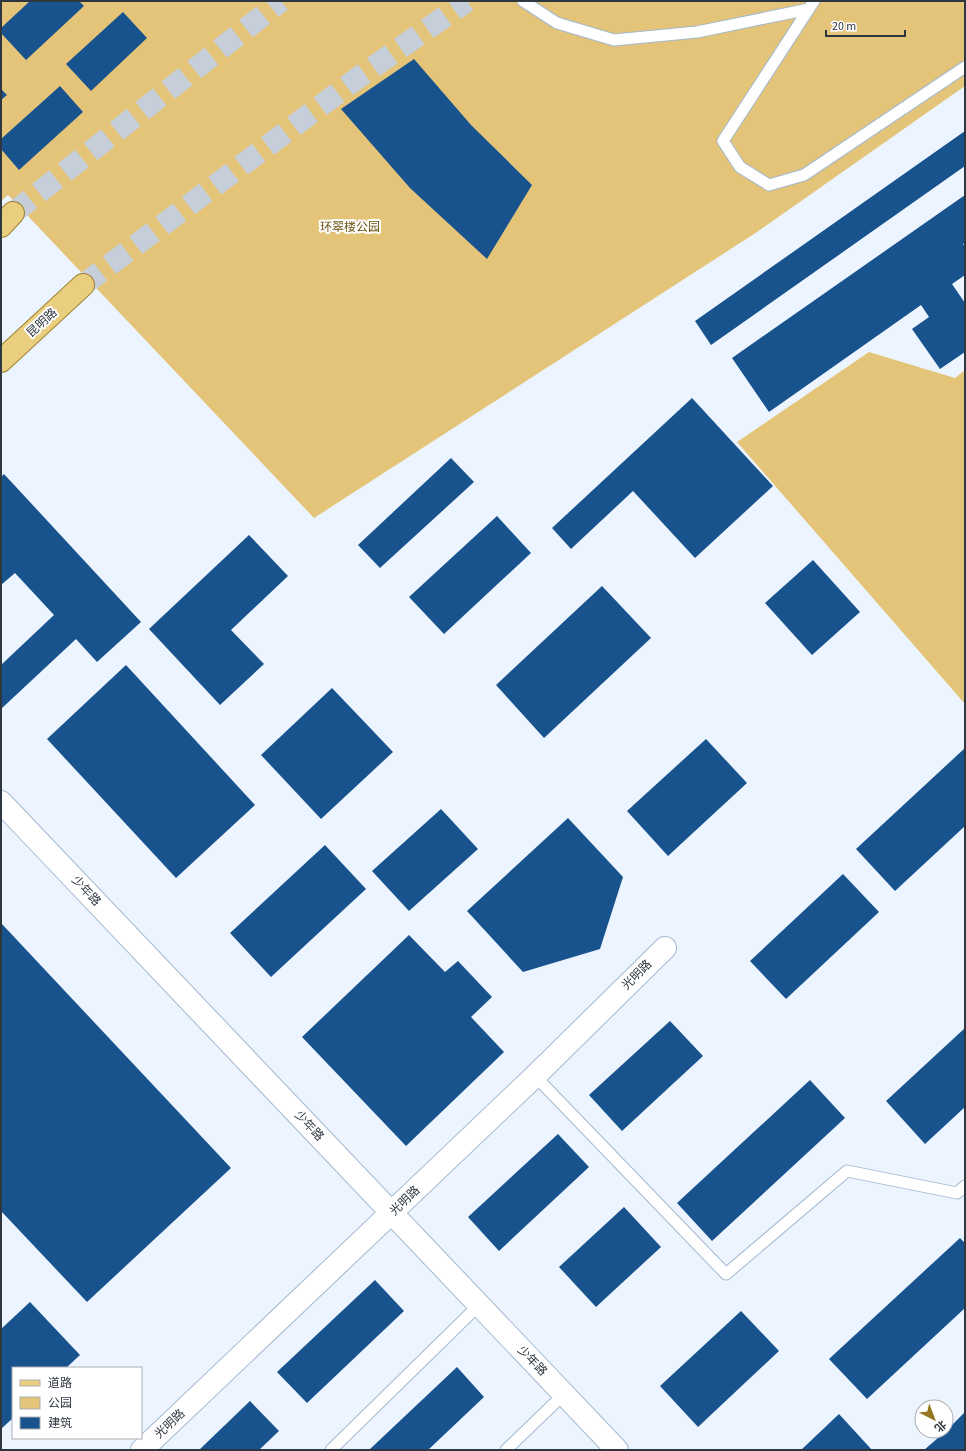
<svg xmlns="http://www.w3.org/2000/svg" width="966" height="1451" viewBox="0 0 966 1451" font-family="'Source Sans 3','Noto Sans SC',sans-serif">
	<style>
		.green { fill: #e3c479 }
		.building { fill: #18538e }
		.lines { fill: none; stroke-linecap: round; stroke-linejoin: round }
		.primary-tunnel { stroke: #c6cfd9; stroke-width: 22; stroke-dasharray: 22 11; stroke-linecap: butt }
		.service-casing { stroke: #a3b8cf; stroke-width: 13 }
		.tertiary-casing { stroke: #a3b8cf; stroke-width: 24 }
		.primary-casing { stroke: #9f8431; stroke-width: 24 }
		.service { stroke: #fff; stroke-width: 11 }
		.tertiary { stroke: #fff; stroke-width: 22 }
		.primary { stroke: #eace7f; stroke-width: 22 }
		.labels { text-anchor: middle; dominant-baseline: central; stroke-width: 4; stroke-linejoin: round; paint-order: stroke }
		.park-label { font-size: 12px; fill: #6c5412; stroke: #fff }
		.street-label { font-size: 12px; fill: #2e3640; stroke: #fff }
	</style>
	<rect width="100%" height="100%" fill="#ecf5ff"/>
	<path class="green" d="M1,1H965V86L757,232L314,518L8,195L1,201Z
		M869,352L955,378L965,370V704L737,442Z"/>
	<path class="building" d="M30,1H79L84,6L26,60L1,33V28Z
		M123,12L147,38L91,91L66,64Z
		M414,59L471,125L532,185L487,259L410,188L341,109Z
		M60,86L83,112L19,170L1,149V139Z
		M1,89L7,95L1,100Z
		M965,131V166L711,345L695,321Z
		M965,195V243L963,244L965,247V275L952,284L965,303V352L940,369L912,329L929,317L921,305L769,412L732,358Z
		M692,398L773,486L695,558L633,491L571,549L552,528Z
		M451,458L474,482L380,568L358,545Z
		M4,474L141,622L97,662L76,639L1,709V665L54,615L15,573L1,585V477Z
		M497,516L531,553L444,634L409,597Z
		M249,535L288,576L231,630L264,664L220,705L149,629Z
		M813,560L860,612L812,655L765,603Z
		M602,586L651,638L544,738L496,685Z
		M126,665L255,805L176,878L47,739Z
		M332,688L393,752L321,819L261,755Z
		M706,739L747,783L668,856L627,811Z
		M965,748V826L895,891L856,849Z
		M441,809L478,849L409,911L372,871Z
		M568,818L623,877L600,949L523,972L467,911Z
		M325,845L366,889L271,977L230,933Z
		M843,874L879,912L786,999L750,961Z
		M1,923L231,1168L87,1302L1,1211Z
		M409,935L445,972L458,961L492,997L471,1017L504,1052L406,1146L302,1037Z
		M670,1021L703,1056L622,1131L589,1095Z
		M965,1028V1107L925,1144L886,1101Z
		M810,1080L845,1118L712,1241L677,1203Z
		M558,1134L589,1167L499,1251L468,1217Z
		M624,1207L661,1247L596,1307L559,1267Z
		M960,1238L965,1243V1308L867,1399L829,1359Z
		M375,1280L404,1311L307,1403L277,1372Z
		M30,1302L80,1355L66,1368H13V1418L1,1429V1329Z
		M741,1311L779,1351L698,1427L660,1386Z
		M457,1367L484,1397L428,1450H369Z
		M250,1401L279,1431L259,1450H199Z
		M965,1412V1450H924L946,1431Z
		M839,1414L872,1450H801Z"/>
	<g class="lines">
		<path class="primary-tunnel" d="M13,213L281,1
			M83,285L359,77L467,1"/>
		<defs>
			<path id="service" d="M523,1L557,23L614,40L697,32L809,9
				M814,1L723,141L740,167L769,185L804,175L965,67
				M535,1076L726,1274L847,1171L957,1193L965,1186
				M331,1450L479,1305
				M506,1450L564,1394"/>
			<path id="tertiary" d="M1,802L617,1450
				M142,1450L535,1076L665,948"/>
			<path id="primary" d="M1,226L13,213
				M1,361L83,285"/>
		</defs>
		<use href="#service" class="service-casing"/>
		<use href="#tertiary" class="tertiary-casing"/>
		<use href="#primary" class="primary-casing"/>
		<use href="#service" class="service"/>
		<use href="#tertiary" class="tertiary"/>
		<use href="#primary" class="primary"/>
	</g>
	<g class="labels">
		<g class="park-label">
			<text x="350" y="227">环翠楼公园</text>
		</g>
		<g class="street-label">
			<text transform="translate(42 323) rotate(-42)">昆明路</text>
			<text transform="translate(86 891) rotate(47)">少年路</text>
			<text transform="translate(637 975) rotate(-45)">光明路</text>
			<text transform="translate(309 1126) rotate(47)">少年路</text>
			<text transform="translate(405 1201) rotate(-44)">光明路</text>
			<text transform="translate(532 1361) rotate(46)">少年路</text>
			<text transform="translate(170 1424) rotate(-43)">光明路</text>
		</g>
	</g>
	<rect width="966" height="1451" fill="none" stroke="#2e3640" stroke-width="4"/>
	<rect x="12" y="1367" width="130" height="72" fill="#ffffff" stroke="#abafb3"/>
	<rect x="20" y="1380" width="20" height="6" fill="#eace7f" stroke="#abafb3"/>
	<text x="48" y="1387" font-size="12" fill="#2e3640">道路</text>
	<rect x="20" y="1397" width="20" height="12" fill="#e3c479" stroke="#abafb3"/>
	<text x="48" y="1407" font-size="12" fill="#2e3640">公园</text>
	<rect x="20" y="1417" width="20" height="12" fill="#18538e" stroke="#abafb3"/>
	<text x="48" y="1427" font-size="12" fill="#2e3640">建筑</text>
	<g transform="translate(934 1419) rotate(138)"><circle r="19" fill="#ffffff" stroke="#abafb3"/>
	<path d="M0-3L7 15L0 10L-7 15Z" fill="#95761e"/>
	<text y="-6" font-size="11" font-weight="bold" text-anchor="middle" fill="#2e3640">北</text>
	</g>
	<path d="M826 30v6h79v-6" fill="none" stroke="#2e3640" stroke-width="2"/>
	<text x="832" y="30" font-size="12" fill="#2e3640" stroke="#ffffff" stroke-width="3" paint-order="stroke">20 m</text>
</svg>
